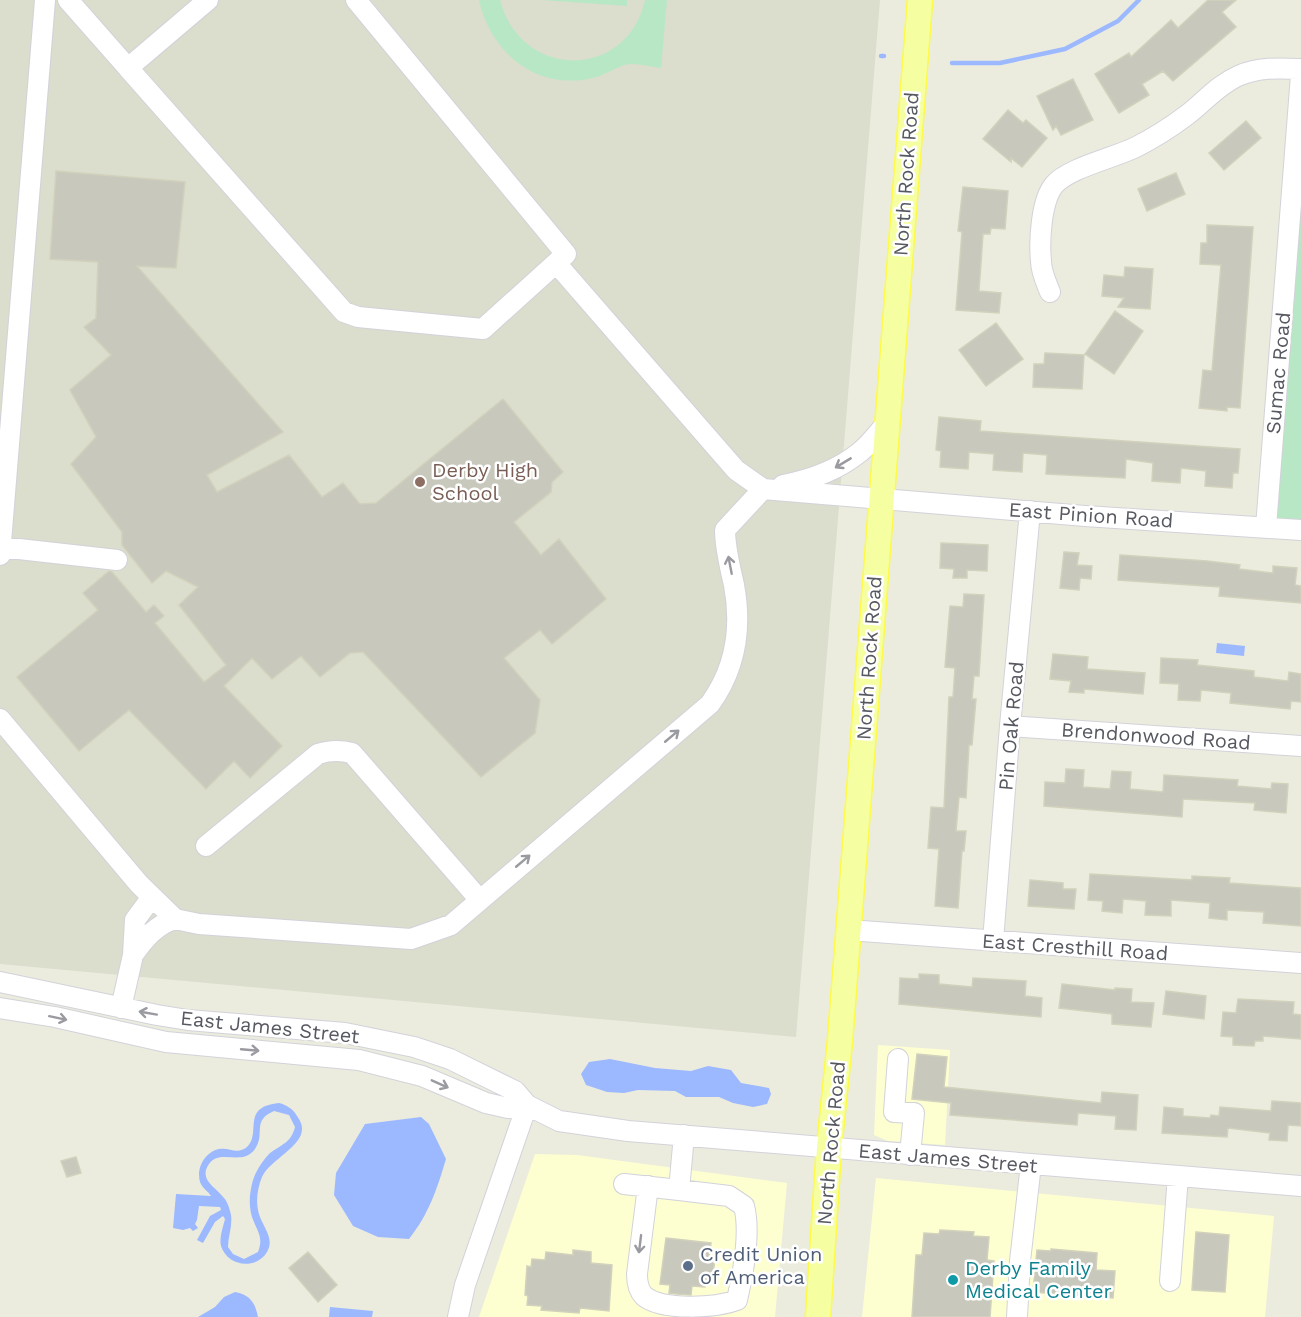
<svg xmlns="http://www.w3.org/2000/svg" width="1301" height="1317" viewBox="0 0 1301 1317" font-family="'Work Sans',sans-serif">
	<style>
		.commercial { fill: #fdffd1 }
		.education { fill: #dbddcd }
		.green { fill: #b8e7c5 }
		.water { fill: #9cb9ff; fill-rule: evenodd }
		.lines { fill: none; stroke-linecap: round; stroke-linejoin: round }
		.stream { stroke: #9cb9ff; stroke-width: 4.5 }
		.building { fill: #c9c8bd; stroke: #d1d1bc; stroke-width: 1.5 }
		.minor-casing { stroke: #d2d2da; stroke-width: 22 }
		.major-casing { stroke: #fdfb47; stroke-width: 27 }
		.minor { stroke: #fff; stroke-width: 20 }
		.major { stroke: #f5ffa1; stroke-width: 24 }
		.oneway { stroke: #9a9ba0 }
		.education-dot { fill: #8d6e63; stroke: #fff; stroke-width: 2 }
		.service-dot { fill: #5c6f8a; stroke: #fff; stroke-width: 2 }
		.culture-dot { fill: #0f9aa8; stroke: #fff; stroke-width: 2 }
		.labels { text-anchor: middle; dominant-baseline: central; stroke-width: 5; stroke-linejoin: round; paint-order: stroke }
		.street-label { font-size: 20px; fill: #575961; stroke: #fff }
		.education-label { font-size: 20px; fill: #785e54; stroke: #fff; text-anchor: start }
		.service-label { font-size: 20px; fill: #4e5e75; stroke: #fff; text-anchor: start }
		.culture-label { font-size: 20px; fill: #0d838f; stroke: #fff; text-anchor: start }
	</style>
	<rect width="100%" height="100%" fill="#ececde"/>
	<path class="commercial" d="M878,1045L950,1050L945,1145L888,1141L874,1135Z
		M535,1154L577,1155L787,1183L775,1317H479Z
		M876,1178L1274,1216L1265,1317H862Z"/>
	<path class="education" d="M0,0H880L796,1037L0,964Z"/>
	<path class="green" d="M479,0H500C521,80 627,81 645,0H667L661,68C651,67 634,62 624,65C609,71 598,79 581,80C530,86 489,48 479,0Z
		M541,0H627V6Z
		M1301,132V530L1266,527Z"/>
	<path class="water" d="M1217,643L1245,646L1244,656L1216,653Z
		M610,1059L655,1068L691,1071L708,1066L731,1070L741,1083L769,1088L771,1094L767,1104L753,1107L733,1103L719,1097H686L675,1091L638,1090L624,1093L607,1092L586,1085L581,1074L589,1062Z
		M279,1103C287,1105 293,1109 297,1116C317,1142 272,1156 262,1177C257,1189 255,1204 260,1217C265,1230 276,1241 265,1255C252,1270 227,1265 221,1246C219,1238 223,1227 225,1219L223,1216L215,1222L203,1243L197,1240L210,1216L221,1210L220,1207L199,1206L197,1220L195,1224L198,1228L193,1231L190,1228L183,1230L173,1228L176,1194L211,1196C208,1191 202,1188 200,1182C196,1168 205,1152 219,1149C230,1147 237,1155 247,1147C262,1133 240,1107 279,1103ZM274,1111L289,1115L295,1127C291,1143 282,1144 270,1153C263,1160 256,1171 253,1180C249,1194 248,1209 254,1222C259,1234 263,1239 258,1252L244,1259L233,1254L228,1247C228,1235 234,1223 230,1211C229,1207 227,1201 224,1198C216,1187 198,1180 209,1164C220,1148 242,1167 255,1149C266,1133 251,1121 274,1111Z
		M421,1117L429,1124L446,1159C437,1189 429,1214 409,1239L378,1237L353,1226L334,1195L336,1173L365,1124Z
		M235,1292C250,1295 255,1302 258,1317H198L215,1307L224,1297Z
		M330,1307L373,1311L372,1317H329Z"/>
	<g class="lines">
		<path class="stream" d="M881,56H884
			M952,63H1000L1065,49L1118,21L1139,0"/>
	</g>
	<path class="building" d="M1208,0H1236L1222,12L1236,27L1173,81L1163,71L1142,84L1149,95L1119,113L1095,74L1129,53L1131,57L1171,20L1178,28Z
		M1073,79L1093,120L1061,135L1056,126L1053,130L1037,96Z
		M1008,110L1023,123L1026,120L1047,138L1022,167L1011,158V162L983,139Z
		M1246,121L1261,138L1224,170L1209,153Z
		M56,171L185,182L176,268L137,266L283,432L207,475L217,492L289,455L322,497L343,483L360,504L376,503L503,399L563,472L552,482L551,492L514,522L541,555L559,539L606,599L552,644L540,630L504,658L540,700L535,733L481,777L363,652L350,653L320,677L301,656L272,679L252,658L224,686L282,746L250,778L234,761L206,789L129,710L79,751L17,677L98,610L83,593L109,571L112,572L146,612L154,605L164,616L155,623L204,682L226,665L179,605L198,587L166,571L152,583L122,545V532L71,464L96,437L70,390L111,355L84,327L96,318L98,262L50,259Z
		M1176,173L1185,194L1147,211L1138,189Z
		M963,187L1008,191L1005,229L991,228L990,234H983L979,291L1001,293L999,313L956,310L962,232L958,231Z
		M1207,225L1253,227L1240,408L1227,407V411L1199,408L1203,370L1212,371L1221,265L1200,264L1201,243H1207Z
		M1125,267L1153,269L1150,309L1118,307L1124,298L1102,296L1104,275L1124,277Z
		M1115,311L1143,331L1114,374L1085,354Z
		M996,323L1023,359L986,386L959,350Z
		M1045,353L1084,355L1082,389L1033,387L1034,364H1044Z
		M939,417L981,421L980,431L1240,449L1238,473H1233L1232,488L1205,486L1206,471L1181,468L1180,483L1152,481L1153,463L1126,459L1125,478L1046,474L1047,455L1023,453L1022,472L993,470L994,454L969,452L968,469L940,467L941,451L936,450Z
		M941,543L988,545L987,571L967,570V578H953L954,569L940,568Z
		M1064,552L1079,553L1077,565L1092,566L1091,579L1080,578L1079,590L1060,588Z
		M1120,555L1207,561L1240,565L1239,569L1273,573V566L1297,568L1295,585L1301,586V603L1219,596L1220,587L1118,580Z
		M964,594L984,595L979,676H974L972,699H976L972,745H969L966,798L959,797L956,831H966L964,851H962L958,908L935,906L939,849L928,848L931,807L944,808L949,697H953L955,668L945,667L950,606L963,607Z
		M1053,654L1088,657L1087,669L1145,673L1143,694L1084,689V693L1069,692L1071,681L1050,679Z
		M1161,658L1198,660L1197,665L1254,671V677L1288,681L1289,672L1301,674V702L1291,701L1290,709L1230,703L1231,693L1201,690L1200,701L1178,700L1179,684L1160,683Z
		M1066,769L1084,770L1083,787L1110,789L1112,771L1131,772L1130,789L1163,792L1164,775L1238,780L1237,786L1271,789L1272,783L1288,784L1286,813L1254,810L1255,803L1183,799L1182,817L1044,806L1045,782L1065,783Z
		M1090,874L1192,880V876L1230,878L1229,883L1301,888V926L1263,923L1264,912L1227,910V920L1209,918L1210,903L1171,900V916L1145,915L1146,901L1123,899L1122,913L1102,911L1103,901L1088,900Z
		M1030,880L1063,883V889H1076L1074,909L1028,906Z
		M919,974L939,975V984L972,987L973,978L1026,981L1025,996L1042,998L1041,1017L899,1004L900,978L919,979Z
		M1062,984L1115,990V988L1132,989L1131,1002L1154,1003L1151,1027L1112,1024V1014L1059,1008Z
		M1166,991L1206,996L1204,1019L1163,1014Z
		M1238,999L1294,1002L1293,1014L1301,1015V1039L1263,1036V1041H1255L1254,1046L1233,1045V1037L1221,1036L1223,1012L1236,1013Z
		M917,1054L947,1057L944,1087L1101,1103L1102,1092L1138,1095L1136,1130L1115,1129L1116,1116L1078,1113L1077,1125L950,1115L951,1103L912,1099Z
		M1272,1101L1301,1103V1126L1288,1125L1287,1141L1269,1140L1270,1133L1228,1128L1227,1137L1162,1133L1164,1107L1183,1109V1116L1210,1118L1211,1115L1219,1116L1220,1107L1271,1111Z
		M76,1157L81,1173L67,1177L61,1161Z
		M940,1230L974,1232L973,1236L989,1237L987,1260L994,1261L990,1317H912L916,1255H922L924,1233L939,1234Z
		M1196,1232L1229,1235L1225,1292L1192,1290Z
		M666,1238L711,1243L709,1258H715L713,1275L707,1274L705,1287L692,1286L691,1295L677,1294L669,1293L670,1285L660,1284Z
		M1051,1249L1097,1253L1096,1270L1115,1271L1113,1298L1033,1292L1037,1250L1051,1251Z
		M573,1250L591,1252V1263L612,1265L609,1311L580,1308L579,1313L541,1310L542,1306L527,1305L528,1296L525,1295L527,1266L531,1267L532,1259L545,1260L546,1252L573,1255Z
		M308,1252L337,1285L318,1302L289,1268Z"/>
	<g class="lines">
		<defs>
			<path id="minor" d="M68,0L128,68
				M208,0L128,68L344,312L358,317L483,329L566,254L356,0
				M556,263L736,470L763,489L1085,516L1301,530
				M1050,292C1046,282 1041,272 1041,261C1039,241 1041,201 1054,185C1068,168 1114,158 1136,147C1154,138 1171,127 1187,115C1204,102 1218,85 1238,76C1258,67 1279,68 1301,69
				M783,485C810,480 838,470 860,452C870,444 878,433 886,424
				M1266,527L1301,75
				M1,547L117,560
				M0,555L45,0
				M0,719L139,884L175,919L199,924L411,939L451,925L710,704C736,668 742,628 734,585C730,567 725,548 725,530L763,489
				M1010,726L1301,746
				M206,846L318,754C330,750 340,750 352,753L479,899
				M848,930L1301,963
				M993,941L1010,726L1030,511
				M133,955C145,938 156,925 175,919
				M0,982L157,1015L188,1020L345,1033L414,1047L450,1059L515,1091L527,1105L508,1108L486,1103L422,1076L359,1060L166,1042L55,1017L0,1008
				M121,1008L133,955L135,920L152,897
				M898,1059L894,1112L914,1113L910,1155
				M624,1184L679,1190L684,1135
				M648,1186L637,1274C637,1282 638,1290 644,1296C662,1311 716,1308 737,1300C743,1274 751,1233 744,1206L729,1196L679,1190
				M1170,1281L1178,1176
				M458,1317L465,1285L527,1105L559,1121L628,1131L1301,1186
				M1017,1317L1020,1261L1031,1164"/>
			<path id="major" d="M818,1317L829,1148L840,1041L920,0"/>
		</defs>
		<use href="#minor" class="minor-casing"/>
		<use href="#major" class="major-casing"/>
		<use href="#minor" class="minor"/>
		<use href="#major" class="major"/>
	</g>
	<defs><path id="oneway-shaft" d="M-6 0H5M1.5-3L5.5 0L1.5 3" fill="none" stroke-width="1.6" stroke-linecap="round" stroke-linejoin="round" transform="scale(1.5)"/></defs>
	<g class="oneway">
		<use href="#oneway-shaft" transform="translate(843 463) rotate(149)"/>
		<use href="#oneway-shaft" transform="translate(730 565) rotate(-101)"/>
		<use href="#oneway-shaft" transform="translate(672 736) rotate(-40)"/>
		<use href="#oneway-shaft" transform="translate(523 861) rotate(-40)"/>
		<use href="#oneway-shaft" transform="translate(148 1013) rotate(-170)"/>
		<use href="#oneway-shaft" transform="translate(58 1018) rotate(12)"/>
		<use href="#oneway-shaft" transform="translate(250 1050) rotate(5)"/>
		<use href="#oneway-shaft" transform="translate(440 1084) rotate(24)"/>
		<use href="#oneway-shaft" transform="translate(640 1244) rotate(97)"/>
	</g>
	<circle class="education-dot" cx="420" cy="482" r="6"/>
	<circle class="service-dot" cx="688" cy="1266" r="6"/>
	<circle class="culture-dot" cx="953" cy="1280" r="6"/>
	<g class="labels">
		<g class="street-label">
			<text transform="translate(906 174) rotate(-86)">North Rock Road</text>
			<text transform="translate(1278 373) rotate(-85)">Sumac Road</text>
			<text transform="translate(1091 515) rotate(4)">East Pinion Road</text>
			<text transform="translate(869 658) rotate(-86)">North Rock Road</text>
			<text transform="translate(1011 726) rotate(-85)">Pin Oak Road</text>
			<text transform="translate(1156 736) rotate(4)">Brendonwood Road</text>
			<text transform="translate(1075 947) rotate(4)">East Cresthill Road</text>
			<text transform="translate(270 1027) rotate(6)">East James Street</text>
			<text transform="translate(831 1143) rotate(-85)">North Rock Road</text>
			<text transform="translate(948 1158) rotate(5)">East James Street</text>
		</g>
		<g class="education-label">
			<text x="432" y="470">Derby High<tspan x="432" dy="23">School</tspan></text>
		</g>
		<g class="service-label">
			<text x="700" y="1254">Credit Union<tspan x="700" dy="23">of America</tspan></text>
		</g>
		<g class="culture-label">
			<text x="965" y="1268">Derby Family<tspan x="965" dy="23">Medical Center</tspan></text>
		</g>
	</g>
</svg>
